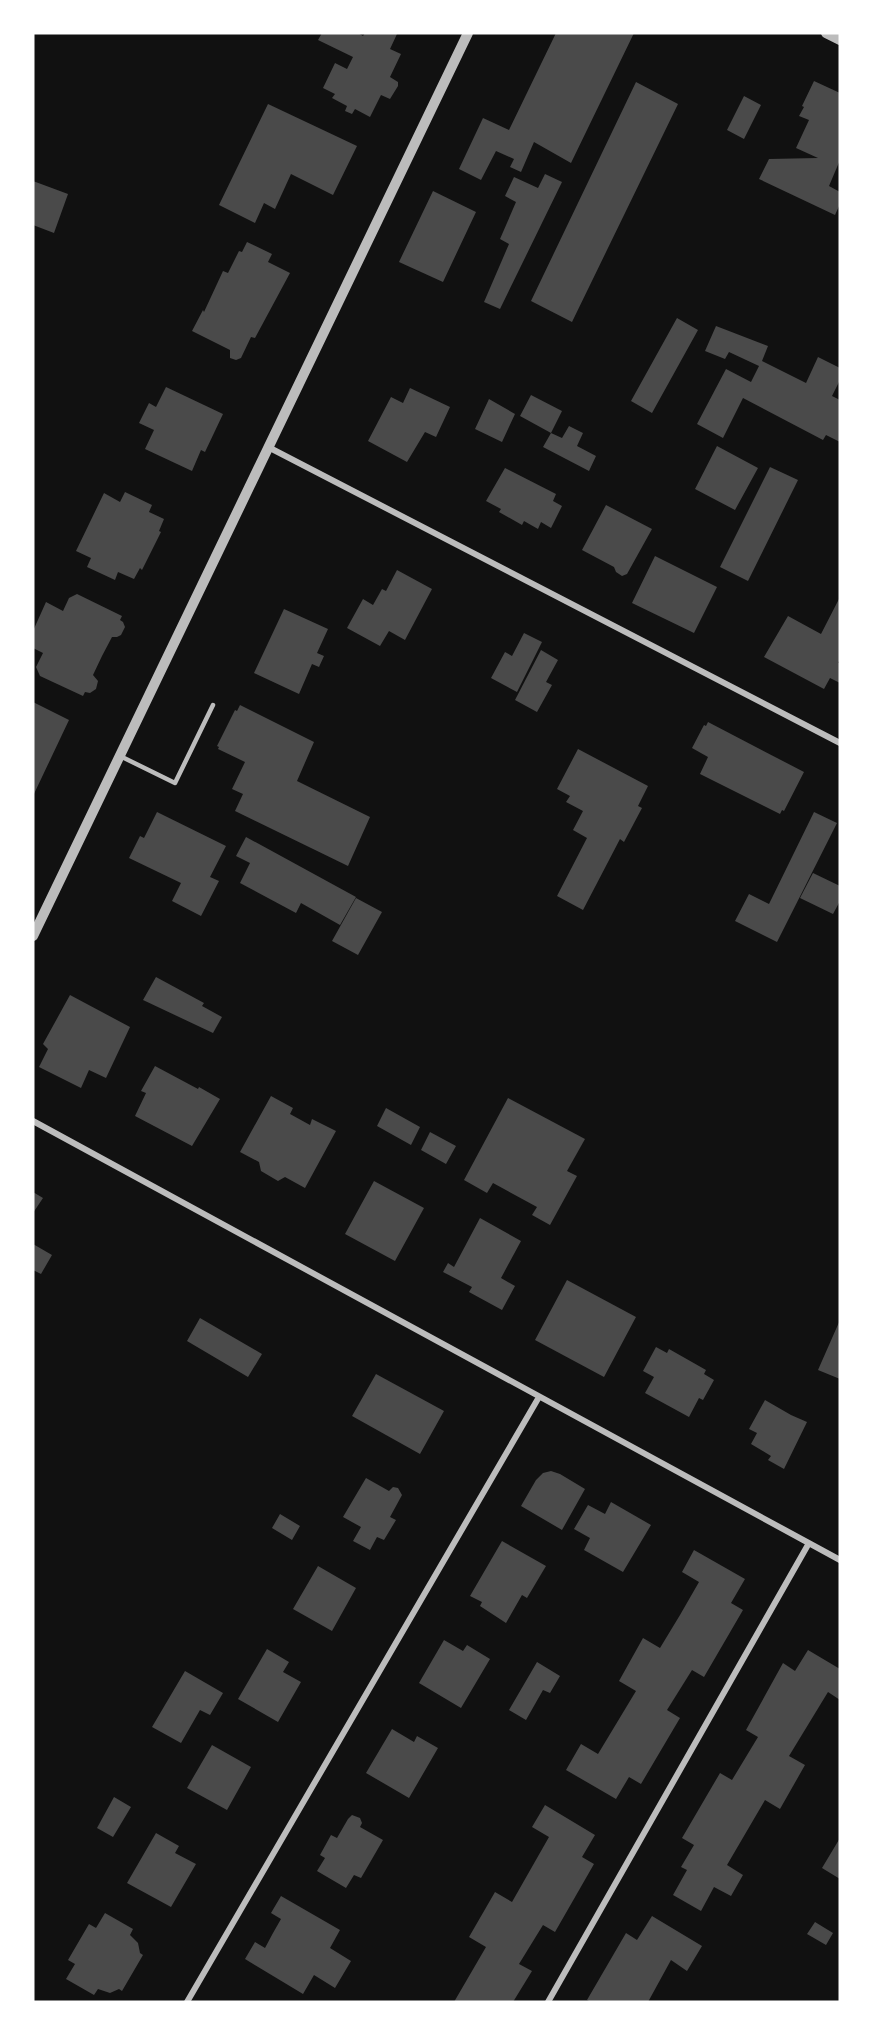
<svg xmlns="http://www.w3.org/2000/svg" width="873" height="2035" viewBox="0 0 873 2035" font-family="Signika,sans-serif">
	<style>
		.building { fill: #4a4a4a }
		.lines { fill: none; stroke-linecap: round; stroke-linejoin: round }
		.service { stroke: #bcbcbc; stroke-width: 4.5 }
		.minor { stroke: #bcbcbc; stroke-width: 6 }
		.tertiary { stroke: #bcbcbc; stroke-width: 10 }
	</style>
	<rect width="100%" height="100%" fill="#111"/>
	<path class="building" d="M322,33H358L363,36L365,33L397,34L390,49L401,54L390,77L398,82V86L390,99L381,95L370,117L355,109L352,114L345,111L347,106L332,98L335,94L323,88L335,63L347,69L353,57L318,40Z
		M556,33H634L571,163L534,142L521,172L510,167L514,159L496,151L481,180L459,169L483,118L509,130Z
		M814,81L840,93V160L829,186L840,192V204L835,215L759,179L769,159L818,158L796,148L809,120L799,116L804,107L802,106Z
		M636,82L678,104L572,322L531,301Z
		M744,96L761,105L744,139L727,130Z
		M268,104L357,146L333,195L291,174L275,209L264,203L255,223L219,205Z
		M545,174L562,182L500,309L484,302L509,244L500,239L516,202L505,196L514,177L538,188Z
		M33,181L68,194L54,233L33,225Z
		M433,191L476,212L443,282L399,262Z
		M247,242L272,254L268,262L290,273L255,338L251,337L241,358L236,360L230,358V350L192,331L203,310L204,312L223,271L228,273L239,251L242,252Z
		M677,318L698,330L652,413L631,401Z
		M716,326L768,346L762,361L806,383L818,357L840,368V380L832,396L840,400V442L826,435L823,440L743,398L723,438L697,424L726,369L751,382L759,366L729,352L725,359L705,351Z
		M166,387L223,414L205,452L201,450L192,471L145,449L154,430L139,423L149,403L156,407Z
		M410,388L450,407L436,437L425,432L407,462L368,441L391,397L403,403Z
		M531,395L562,411L551,433L520,416Z
		M489,399L515,414L502,442L475,429Z
		M569,426L583,433L577,446L596,456L589,471L543,447L551,433L562,438Z
		M717,446L758,468L735,510L695,489Z
		M770,467L798,480L748,581L720,567Z
		M505,468L556,494L553,501L562,506L551,528L541,522L538,529L524,521L522,525L499,512L501,509L486,501Z
		M125,492L152,505L149,512L164,519L159,531L161,532L142,570L140,568L134,579L118,572L115,580L87,567L91,558L76,551L104,493L120,502Z
		M606,505L652,529L627,574L622,576L616,572L614,567L582,550Z
		M655,556L717,587L694,633L632,603Z
		M397,570L432,589L405,640L389,631L380,646L347,628L363,599L373,605L382,589L386,591Z
		M77,594L122,616L120,620L123,622L125,627L121,635L117,637H112L102,656L93,675L98,681L96,689L90,693L85,692L83,696L40,676L36,667L43,653L33,648V631L46,602L63,611L69,598Z
		M840,597V659L838,663H840V683L830,678L824,689L764,657L788,616L821,634Z
		M284,609L328,629L317,653L324,656L319,667L312,664L299,694L254,673Z
		M524,633L542,642L517,692L491,678L505,652L512,656Z
		M541,650L558,660L546,682L552,685L537,712L515,700Z
		M33,702L69,720L33,796Z
		M240,705L314,742L297,781L370,817L348,866L235,811L243,794L232,789L245,762L218,749L219,747L217,746L235,710L237,711Z
		M708,722L804,772L784,811L782,810L780,814L700,774L708,757L692,748L704,725L706,726Z
		M578,749L648,786L638,806L642,808L624,842L620,839L583,910L557,896L587,838L573,830L583,811L566,802L570,796L557,789Z
		M157,812L226,846L210,877L219,881L201,916L172,901L181,883L129,858L140,836L144,838Z
		M814,812L837,823L777,942L735,921L749,894L769,904Z
		M246,837L356,897L340,925L301,903L296,913L240,883L250,863L236,856Z
		M813,873L840,886V901L833,914L800,898Z
		M356,898L382,912L358,955L332,941Z
		M156,977L204,1003L202,1006L222,1017L213,1033L143,1000Z
		M70,995L130,1027L106,1078L89,1070L81,1088L39,1067L48,1049L43,1044Z
		M155,1066L198,1089L199,1087L220,1099L192,1146L135,1116L146,1093L141,1091Z
		M271,1096L293,1108L290,1114L310,1125L312,1119L336,1131L305,1188L285,1177L278,1181L261,1171L259,1162L240,1152Z
		M508,1098L585,1139L567,1171L577,1176L550,1225L532,1215L537,1207L493,1183L487,1193L464,1180Z
		M386,1108L420,1127L411,1145L377,1126Z
		M430,1132L456,1146L446,1164L421,1150Z
		M374,1181L424,1208L395,1261L345,1234Z
		M33,1192L43,1198L33,1213Z
		M480,1218L521,1241L501,1278L515,1286L502,1310L469,1292L472,1287L443,1272L448,1263L454,1267Z
		M33,1244L52,1255L41,1274L33,1270Z
		M567,1280L636,1317L604,1377L535,1340Z
		M200,1318L262,1354L248,1377L187,1341Z
		M840,1320V1379L818,1370Z
		M656,1347L667,1353L669,1349L706,1370L704,1374L714,1380L703,1400L699,1398L689,1417L645,1393L654,1377L643,1371Z
		M376,1374L444,1411L420,1454L352,1416Z
		M765,1400L791,1415L807,1422L784,1469L768,1460L771,1456L751,1444L757,1433L749,1429Z
		M551,1471L560,1474L585,1489L562,1530L521,1506L536,1480L543,1473Z
		M366,1478L389,1491L393,1487L398,1488L402,1495L390,1517L396,1520L384,1540L377,1537L370,1550L353,1541L361,1527L343,1517Z
		M611,1502L651,1525L623,1572L584,1550L590,1538L574,1529L588,1505L605,1514Z
		M280,1514L300,1526L292,1540L272,1528Z
		M502,1541L546,1566L527,1598L522,1595L506,1623L480,1606L482,1602L470,1596Z
		M694,1550L745,1579L731,1603L743,1610L704,1677L692,1670L667,1710L680,1718L641,1784L629,1777L616,1799L566,1770L581,1744L598,1754L636,1691L619,1681L643,1638L660,1648L680,1615L699,1582L682,1572Z
		M318,1566L356,1588L332,1631L293,1609Z
		M444,1640L463,1651L467,1645L490,1659L461,1708L419,1683Z
		M267,1649L289,1662L283,1672L301,1682L278,1722L238,1699Z
		M808,1650L840,1669V1700L828,1692L789,1756L805,1765L780,1809L765,1800L727,1865L743,1875L731,1896L714,1887L701,1911L673,1895L687,1870L681,1867L694,1845L682,1838L720,1773L732,1780L758,1737L746,1730L783,1663L795,1671Z
		M537,1662L560,1676L550,1693L543,1690L526,1720L509,1710Z
		M185,1671L223,1693L210,1715L200,1710L181,1743L152,1727Z
		M392,1729L414,1742L417,1736L438,1748L409,1798L366,1773Z
		M212,1745L251,1767L227,1810L187,1788Z
		M114,1797L131,1807L113,1837L97,1828Z
		M545,1805L595,1835L582,1857L594,1864L555,1932L543,1925L519,1964L532,1971L513,2002H454L486,1947L469,1937L495,1892L512,1902L549,1837L532,1827Z
		M352,1815L360,1818L362,1823L360,1827L383,1840L361,1878L354,1875L346,1888L317,1871L325,1858L320,1855L331,1835L337,1838L348,1819Z
		M156,1833L179,1846L175,1853L196,1864L171,1907L127,1883Z
		M840,1838V1879L822,1868Z
		M281,1896L340,1930L330,1948L351,1961L335,1988L314,1975L303,1994L245,1959L255,1942L265,1948L273,1933L281,1919L271,1913Z
		M105,1913L133,1929L130,1935L138,1943L140,1953L143,1955L122,1991L119,1989L110,1993L98,1989L94,1995L66,1979L75,1964L68,1960L89,1924L96,1928Z
		M652,1916L702,1946L687,1971L671,1960L648,2002H591L587,2000L626,1933L637,1940Z
		M815,1922L833,1933L826,1945L807,1934Z"/>
	<g class="lines">
		<path class="service" d="M120,756L175,783L213,705"/>
		<path class="minor" d="M270,448L840,743
			M33,1121L840,1560
			M187,2002L539,1397
			M548,2002L809,1543"/>
		<path class="tertiary" d="M826,33L840,40
			M33,936L468,33"/>
	</g>
	<rect width="873" height="2035" fill="none" stroke="#ffffff" stroke-width="69"/>
</svg>
